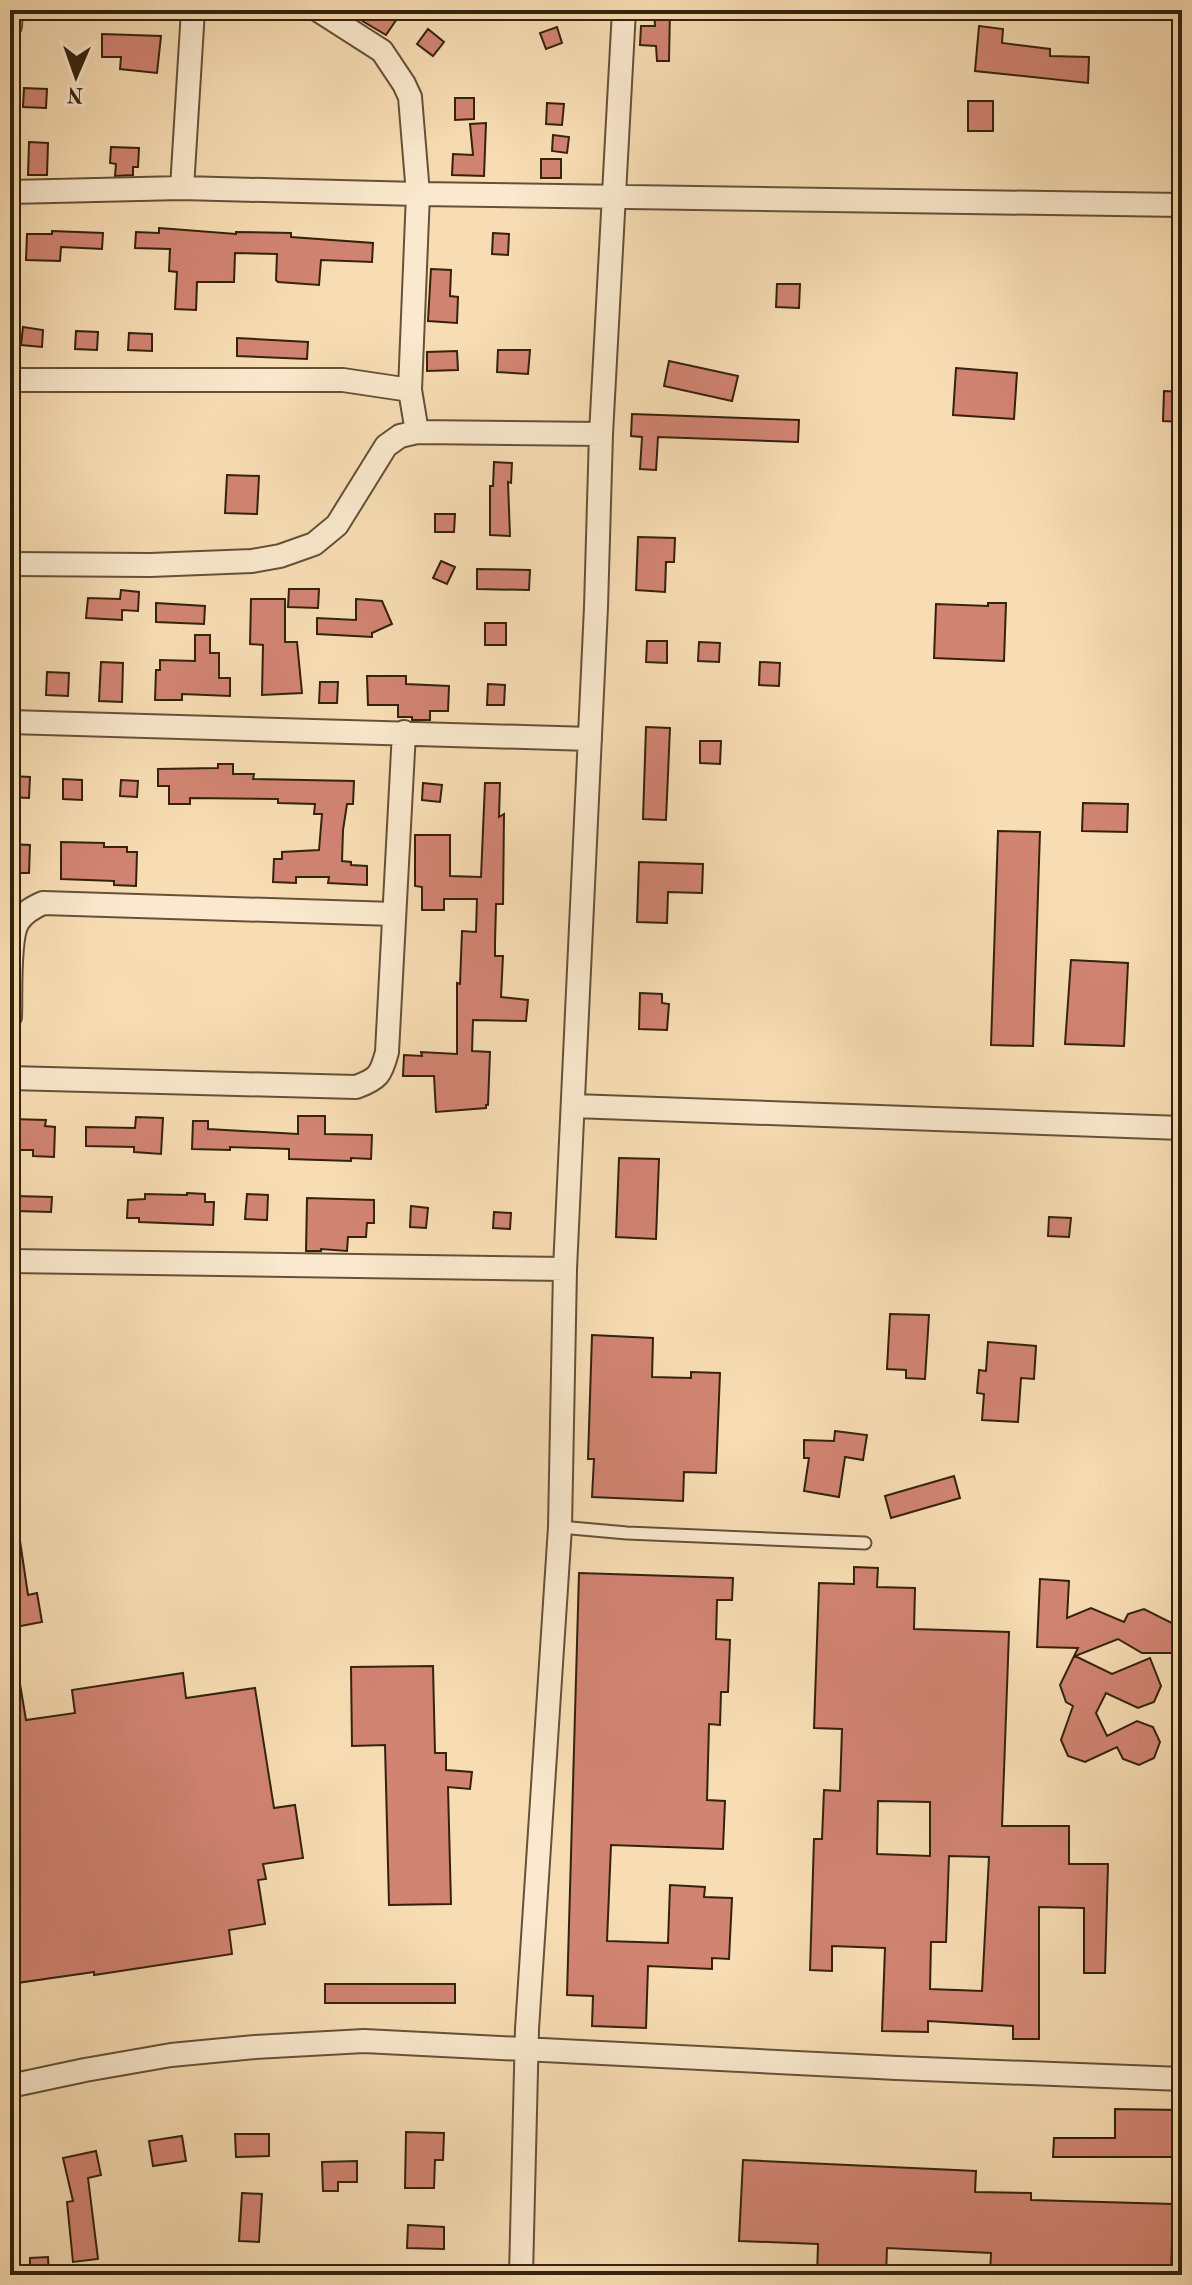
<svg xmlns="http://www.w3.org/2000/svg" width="1192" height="2285" viewBox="0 0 1192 2285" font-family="'Old Standard TT',serif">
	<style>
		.building { fill: #d28473; stroke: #34220d; stroke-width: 2; fill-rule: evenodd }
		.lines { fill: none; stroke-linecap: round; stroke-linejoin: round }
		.service-casing { stroke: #655137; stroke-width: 15 }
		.minor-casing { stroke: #655137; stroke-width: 26 }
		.service { stroke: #fae9ce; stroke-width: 11 }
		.minor { stroke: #fae9ce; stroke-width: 22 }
	</style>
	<rect width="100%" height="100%" fill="#f8ddb4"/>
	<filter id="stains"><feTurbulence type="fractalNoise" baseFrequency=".0025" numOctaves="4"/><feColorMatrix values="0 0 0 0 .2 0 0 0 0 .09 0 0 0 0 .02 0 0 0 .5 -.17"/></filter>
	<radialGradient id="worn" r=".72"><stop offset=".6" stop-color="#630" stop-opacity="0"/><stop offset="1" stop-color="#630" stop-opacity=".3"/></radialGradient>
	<path class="building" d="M344,10H403L386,35Z
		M654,10H670L669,61H657L656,46L640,45L641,26H655Z
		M979,26L1003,29L1002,43L1050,49V56L1089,57L1088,83L975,71Z
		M557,27L562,43L546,49L540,33Z
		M428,29L444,42L433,56L417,44Z
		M102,34L161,36L157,73L120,69L121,57H102Z
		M24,88L47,89L46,108L23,107Z
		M455,98H474V119L455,120Z
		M968,101H993V131H968Z
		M547,103L564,104L562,125L546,124Z
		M486,123L484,176L452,175L453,154L473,155L470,124Z
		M553,135L569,137L567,153L552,151Z
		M29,142L48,143L47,175H28Z
		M111,147L139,148L138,167H133V175L115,176L116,164L110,163Z
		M541,159H561V178H541Z
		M159,228L236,234V232L291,233V237L373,243L372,262L321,260L319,285L278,282L276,280L277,254L235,253L234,282H197L196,310L175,309L177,272L169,271L170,249L135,248L136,232L159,233Z
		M52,231L103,233L102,249L61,247L60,261L26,260L27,234H52Z
		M493,233L509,234L508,255L492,254Z
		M431,269L451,270L450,296L458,297L457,323L428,321Z
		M777,284H800L799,308L776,307Z
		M23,327L43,330L42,347L21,345Z
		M76,331L98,332L97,350L75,349Z
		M129,333L152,334V351L128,350Z
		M237,338L308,342L307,359L237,356Z
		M498,350H530L528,374L497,372Z
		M457,351L458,370L427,371V352Z
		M669,361L738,376L732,401L664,386Z
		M956,368L1017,373L1014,419L953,415Z
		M1164,391L1182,392V422L1163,421Z
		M632,414L799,420L798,442L658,437L656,470L640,469L642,437L631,436Z
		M494,462L512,463L511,483L508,482L510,536L490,535V486H493Z
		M227,475L259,476L257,514L225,513Z
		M435,514H455L454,532H435Z
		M638,537L675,538L674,562H666L665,592L636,590Z
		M441,561L455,567L447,584L433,578Z
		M477,569L530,570L529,590L477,589Z
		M289,589H319L318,608L288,607Z
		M121,590L139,592L138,611L122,610V620L86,618L88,598L120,599Z
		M251,599H285V642H297L302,693L262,695L263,645L250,644Z
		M356,599L382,601L392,624L372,633V637L317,634V618L356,620Z
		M156,603L205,606L204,624L156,622Z
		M988,603H1006L1004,661L934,658L936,604L988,606Z
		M485,623H506V645H485Z
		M195,635H210V653H219V678H230V696L182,694V700H155L156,670H160V660L195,661Z
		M647,641H667V663L646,662Z
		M699,642L720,643L719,662L698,661Z
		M101,662L123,663L122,702L99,701Z
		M760,662L780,663L779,686L759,685Z
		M47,672L69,673L68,696L46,695Z
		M367,676H406V684L449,686L448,711H430V720H412V717H398V705H368Z
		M320,682H338L337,703H319Z
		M488,684L505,685L504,705H487Z
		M646,727L670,728L666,820L643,819Z
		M700,741H721L720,764L700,763Z
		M218,764H233V774H254L253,779L354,781L353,804H347L343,830L342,861L351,862V865L367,866V885L328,883L329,877H296V883L273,882L274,859H282V852L319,850L322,814H314L315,804L278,803V799L190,798V804H169V786H158V769L218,768Z
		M10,776L30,777L29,798L10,797Z
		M63,779L82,780V800L63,799Z
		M121,780L138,781L137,797L120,796Z
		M423,783L442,785L440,802L422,800Z
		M485,783H500L499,817L504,814L503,904H496L495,944V956H503L501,997L528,1000L526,1021L473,1020L472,1051L490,1052L488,1105H486V1108L436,1112L434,1076H403L404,1055L422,1056L421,1052L457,1054V983L460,984L462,931L476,932L477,899H444V910H422V887L415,886V835H450V876L481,877Z
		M1083,803L1128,804L1127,832L1082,831Z
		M998,831L1040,832L1033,1046L991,1045Z
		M61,842L104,843V847H127V852H137L136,886L114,885V881L61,879Z
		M10,844L30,845L29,873H10Z
		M639,862L703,864L702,893L668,892L667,923L637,922Z
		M1071,960L1128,963L1124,1046L1065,1044Z
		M640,993L662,994V1003L669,1004L667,1030L639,1029Z
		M298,1116H325V1134L372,1135L371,1159L351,1158V1161L289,1159V1149L230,1147V1150L192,1149L193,1121H208V1129L298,1134Z
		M136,1117L163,1118L161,1154L134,1152V1147L86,1146V1127L135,1128Z
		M11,1119L46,1120L45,1126L55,1127L54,1157L33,1156V1150H15V1134H11Z
		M619,1158L659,1159L656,1239L616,1237Z
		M187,1193L205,1194V1202H214L213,1225L139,1222V1218H127L128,1200L145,1199V1194L187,1195Z
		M247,1194L268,1195L267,1220L245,1219Z
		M15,1196L52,1197L51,1212L15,1211Z
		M307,1198L374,1200V1223H367L366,1237H348L347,1251L321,1249V1251H306Z
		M411,1206L428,1208L426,1228L410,1227Z
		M494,1212L511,1213L510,1229L493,1228Z
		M1049,1217L1071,1218L1069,1237L1048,1236Z
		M890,1314L929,1315L925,1379L906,1378V1370L887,1369Z
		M592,1335L653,1338L652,1377L691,1378V1372L720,1373L716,1473L684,1472L683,1501L592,1497L594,1459H588Z
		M988,1342L1036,1346L1034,1379L1021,1378L1018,1422L982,1420L984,1394L977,1393L979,1370L986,1371Z
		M835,1431L867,1435L863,1460L845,1457L839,1497L804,1491L809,1458H804V1440L834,1441Z
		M954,1476L960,1498L891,1518L885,1496Z
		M10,1534H19L28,1595L37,1593L42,1622L10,1628Z
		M854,1567L878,1568L877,1587L915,1588L914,1629L1009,1632L1002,1826H1069V1864H1108L1105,1973H1084V1908L1039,1907V2039H1013V2026L928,2021V2032L882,2031L885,1948L832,1946V1971L810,1970L814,1839H822L824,1790L840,1791L842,1729L814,1728L819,1583L854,1584ZM878,1801L930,1802V1856L877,1854ZM949,1856L989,1857L982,1991L930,1989L931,1942H946Z
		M579,1573L733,1578L732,1600H717L716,1639L730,1640L728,1692H721L720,1725L709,1724L707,1800L725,1801L723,1849L611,1845L607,1941L668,1943L670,1885L705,1887L704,1897L732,1898L729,1959L712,1958V1969L648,1966L646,2028L592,2026L593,1996L567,1995Z
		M1040,1579L1069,1581L1067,1618L1091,1608L1124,1622L1128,1614L1144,1609L1182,1628V1653H1142L1118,1639L1075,1656L1112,1674L1150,1658L1161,1686L1154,1702L1138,1708L1106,1693L1096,1713L1107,1736L1137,1721L1153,1727L1160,1742L1154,1758L1139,1765L1123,1759L1117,1747L1085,1762L1068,1756L1061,1740L1073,1706L1066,1702L1060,1685L1078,1648L1037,1647Z
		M433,1666L435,1753H446V1770L472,1772L470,1789L448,1787L451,1904L389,1905L385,1745L352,1746L351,1667Z
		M183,1673L186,1698L255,1688L274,1808L295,1805L303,1858L263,1864L266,1879L258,1880L265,1924L229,1930L232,1954L94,1975V1972L10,1984V1679L19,1678L26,1720L75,1713L72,1690Z
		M325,1984H455V2003H325Z
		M1115,2109L1182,2110V2157H1053L1054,2138H1115Z
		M406,2132L444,2133L443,2160H435L434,2188H405Z
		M235,2134H269V2156L236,2157Z
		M182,2136L186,2161L153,2166L149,2141Z
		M96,2151L101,2175L88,2178L98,2259L73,2262L67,2202L73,2201L63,2158Z
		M743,2160L976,2171L975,2192L1031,2193V2200L1173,2204L1171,2275H990L991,2253L887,2248L886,2275H817L818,2244L739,2241Z
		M357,2161V2182H338V2191H323L322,2162Z
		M242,2193L262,2194L259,2242L239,2241Z
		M408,2225L444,2227V2249L407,2248Z
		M48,2257L49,2275H30V2258Z"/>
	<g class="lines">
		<defs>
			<path id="service" d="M560,1527L627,1533L865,1543"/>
			<path id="minor" d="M318,10L382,51L404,84L410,97L418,194L410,390
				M10,26L11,10
				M182,188L193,10
				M10,192L182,188L418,194L1182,205
				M10,380H343L410,390L417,432
				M10,564L150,565L252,561L280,556L314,544L337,525L386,446L400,436L417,432L601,434
				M10,722L590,739
				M10,1017C11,996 8,938 18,922C24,912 34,907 43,903L394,914
				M10,1078L356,1087C378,1079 381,1075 387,1052L404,732
				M574,1106L1182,1128
				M10,1261L565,1269
				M10,2086L85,2070L171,2055L255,2047L364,2041L897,2068L1182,2079
				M521,2275L527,2029L560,1527L565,1269L596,607L601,434L624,10"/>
		</defs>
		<use href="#service" class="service-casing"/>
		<use href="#minor" class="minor-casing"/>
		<use href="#service" class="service"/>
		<use href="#minor" class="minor"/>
	</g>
	<rect width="1192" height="2285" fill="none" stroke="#f8ddb4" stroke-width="40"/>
	<rect x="12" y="12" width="1168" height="2261" fill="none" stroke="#34220d" stroke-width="4"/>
	<rect x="20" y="20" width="1152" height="2245" fill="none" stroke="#34220d" stroke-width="2"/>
	<g transform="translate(76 76) rotate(182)" stroke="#fae9ce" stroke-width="6" paint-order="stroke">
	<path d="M0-6L14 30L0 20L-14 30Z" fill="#34220d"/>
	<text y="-12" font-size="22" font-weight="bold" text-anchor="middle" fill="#34220d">N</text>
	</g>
	<rect width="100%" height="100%" filter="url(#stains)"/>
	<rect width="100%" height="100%" fill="url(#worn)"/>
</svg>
